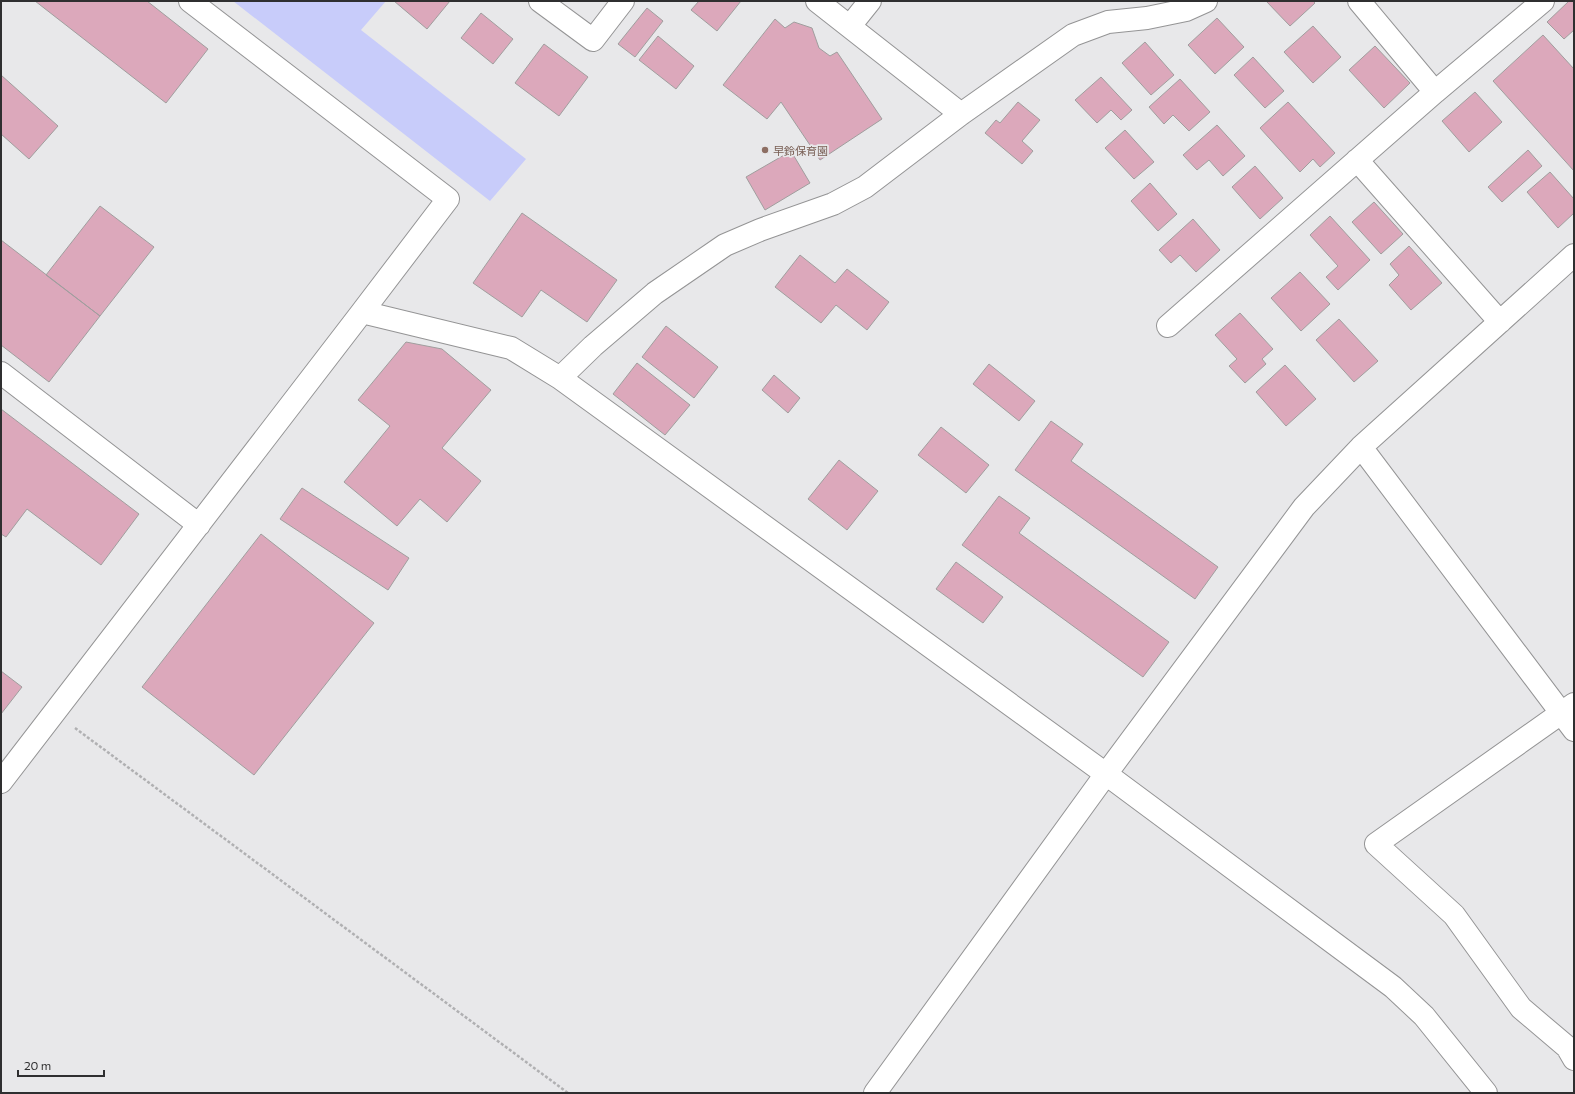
<svg xmlns="http://www.w3.org/2000/svg" width="1575" height="1094" viewBox="0 0 1575 1094" font-family="Commissioner,'Noto Sans JP',sans-serif">
	<style>
		.green { fill: #c8ccfa }
		.building { fill: #dca8bb; stroke: #a09e9e }
		.lines { fill: none; stroke-linecap: round; stroke-linejoin: round }
		.minor-casing { stroke: #949495; stroke-width: 24 }
		.path { stroke: #b0b0b2; stroke-width: 2.5; stroke-dasharray: 3 2; stroke-linecap: butt }
		.minor { stroke: #fff; stroke-width: 22 }
		.education-dot { fill: #8d6e63; stroke: #e8e8ea; stroke-width: 1.5 }
		.labels { text-anchor: middle; dominant-baseline: central; stroke-width: 3.5; stroke-linejoin: round; paint-order: stroke }
		.education-label { font-size: 11px; fill: #785e54; stroke: #e8e8ea; text-anchor: start }
	</style>
	<rect width="100%" height="100%" fill="#e8e8ea"/>
	<path class="green" d="M233,1H386L361,30L526,159L490,201Z"/>
	<path class="building" d="M35,1H147L208,49L166,103Z
		M394,1H450L427,29Z
		M699,1H741L717,31L691,10Z
		M1266,1H1313L1315,3L1290,26Z
		M1569,1H1574V30L1564,39L1547,22Z
		M647,8L663,21L635,57L618,44Z
		M481,13L513,39L493,64L461,38Z
		M1217,18L1244,47L1215,74L1188,45Z
		M775,19L785,28L794,22L812,28L819,48L830,56L837,52L882,119L820,160L781,102L767,119L723,85Z
		M1313,26L1341,57L1313,83L1284,52Z
		M1543,35L1574,69V171L1493,81Z
		M658,36L694,66L676,89L639,60Z
		M1145,42L1174,75L1151,95L1122,63Z
		M544,44L588,77L559,116L515,83Z
		M1375,46L1410,83L1384,108L1349,70Z
		M1253,57L1284,91L1265,108L1234,75Z
		M1,75L58,126L29,159L1,134Z
		M1101,77L1132,110L1121,120L1111,110L1097,123L1075,100Z
		M1180,79L1210,112L1189,131L1173,115L1164,124L1149,107Z
		M1475,92L1502,122L1469,152L1442,121Z
		M1018,102L1040,120L1022,141L1033,151L1022,164L985,133L996,120L1000,123Z
		M1288,102L1335,153L1320,167L1313,159L1300,172L1260,128Z
		M1217,125L1245,156L1223,176L1209,160L1197,170L1183,155Z
		M1125,130L1154,162L1134,179L1105,148Z
		M1528,150L1542,166L1502,202L1488,187Z
		M791,151L810,183L765,210L746,177Z
		M1255,166L1283,198L1260,219L1232,187Z
		M1550,172L1574,199V213L1558,228L1527,192Z
		M1150,183L1177,214L1158,231L1131,201Z
		M1374,202L1403,234L1381,254L1352,222Z
		M100,206L154,247L100,316L46,275Z
		M522,213L617,280L587,322L541,290L522,317L473,283Z
		M1330,216L1370,260L1338,290L1326,277L1338,266L1310,235Z
		M1193,219L1220,250L1196,272L1180,255L1171,263L1159,250Z
		M1,240L100,316L49,382L1,345Z
		M1409,246L1442,283L1411,310L1389,285L1399,275L1390,264Z
		M800,255L835,283L847,269L889,302L867,330L836,305L821,323L775,287Z
		M1300,272L1330,304L1301,331L1271,298Z
		M1240,313L1273,349L1262,359L1266,364L1245,383L1229,366L1237,359L1215,335Z
		M1339,319L1378,361L1354,382L1316,340Z
		M666,326L718,367L694,398L642,357Z
		M406,342L442,349L491,390L442,448L481,481L447,522L420,499L397,526L344,482L390,426L358,400Z
		M637,363L690,405L665,435L613,394Z
		M989,364L1035,401L1019,421L973,384Z
		M1285,365L1316,399L1286,426L1256,392Z
		M774,375L800,398L788,413L762,390Z
		M1,409L139,514L101,565L27,509L6,537L1,534Z
		M1051,421L1083,444L1071,461L1218,567L1195,599L1015,470Z
		M941,427L989,465L966,493L918,455Z
		M839,460L878,491L847,530L808,499Z
		M302,488L409,558L388,590L280,519Z
		M999,496L1030,518L1019,533L1169,642L1143,677L962,545Z
		M261,534L374,623L254,775L142,687Z
		M956,562L1003,597L983,623L936,589Z
		M1,671L22,687L1,714Z"/>
	<g class="lines">
		<defs>
			<path id="minor" d="M190,1L448,199L362,312
				M540,1L593,40L623,1
				M817,1L961,114
				M1359,1L1435,92L1543,1
				M850,26L870,1
				M1357,160L1500,322
				M1168,326L1435,92
				M1,373L199,525
				M560,378L593,346L655,293L725,245L760,230L833,204L865,187L961,114L1073,35L1108,22L1147,18L1186,10L1206,1
				M1361,447L1574,730
				M1574,704L1376,844L1454,915L1521,1008L1567,1047L1574,1059
				M1,782L362,312L511,348L560,378L1106,774L1393,987L1424,1016L1486,1093
				M875,1093L1106,774L1304,507L1361,447L1574,255"/>
		</defs>
		<use href="#minor" class="minor-casing"/>
		<path class="path" d="M75,728L568,1093"/>
		<use href="#minor" class="minor"/>
	</g>
	<circle class="education-dot" cx="765" cy="150" r="4"/>
	<g class="labels">
		<g class="education-label">
			<text x="773" y="150">早鈴保育園</text>
		</g>
	</g>
	<rect width="1575" height="1094" fill="none" stroke="#2f2f30" stroke-width="4"/>
	<path d="M18 1070v6h86v-6" fill="none" stroke="#2f2f30" stroke-width="2"/>
	<text x="24" y="1070" font-size="12" fill="#2f2f30" stroke="#e8e8ea" stroke-width="3" paint-order="stroke">20 m</text>
</svg>
